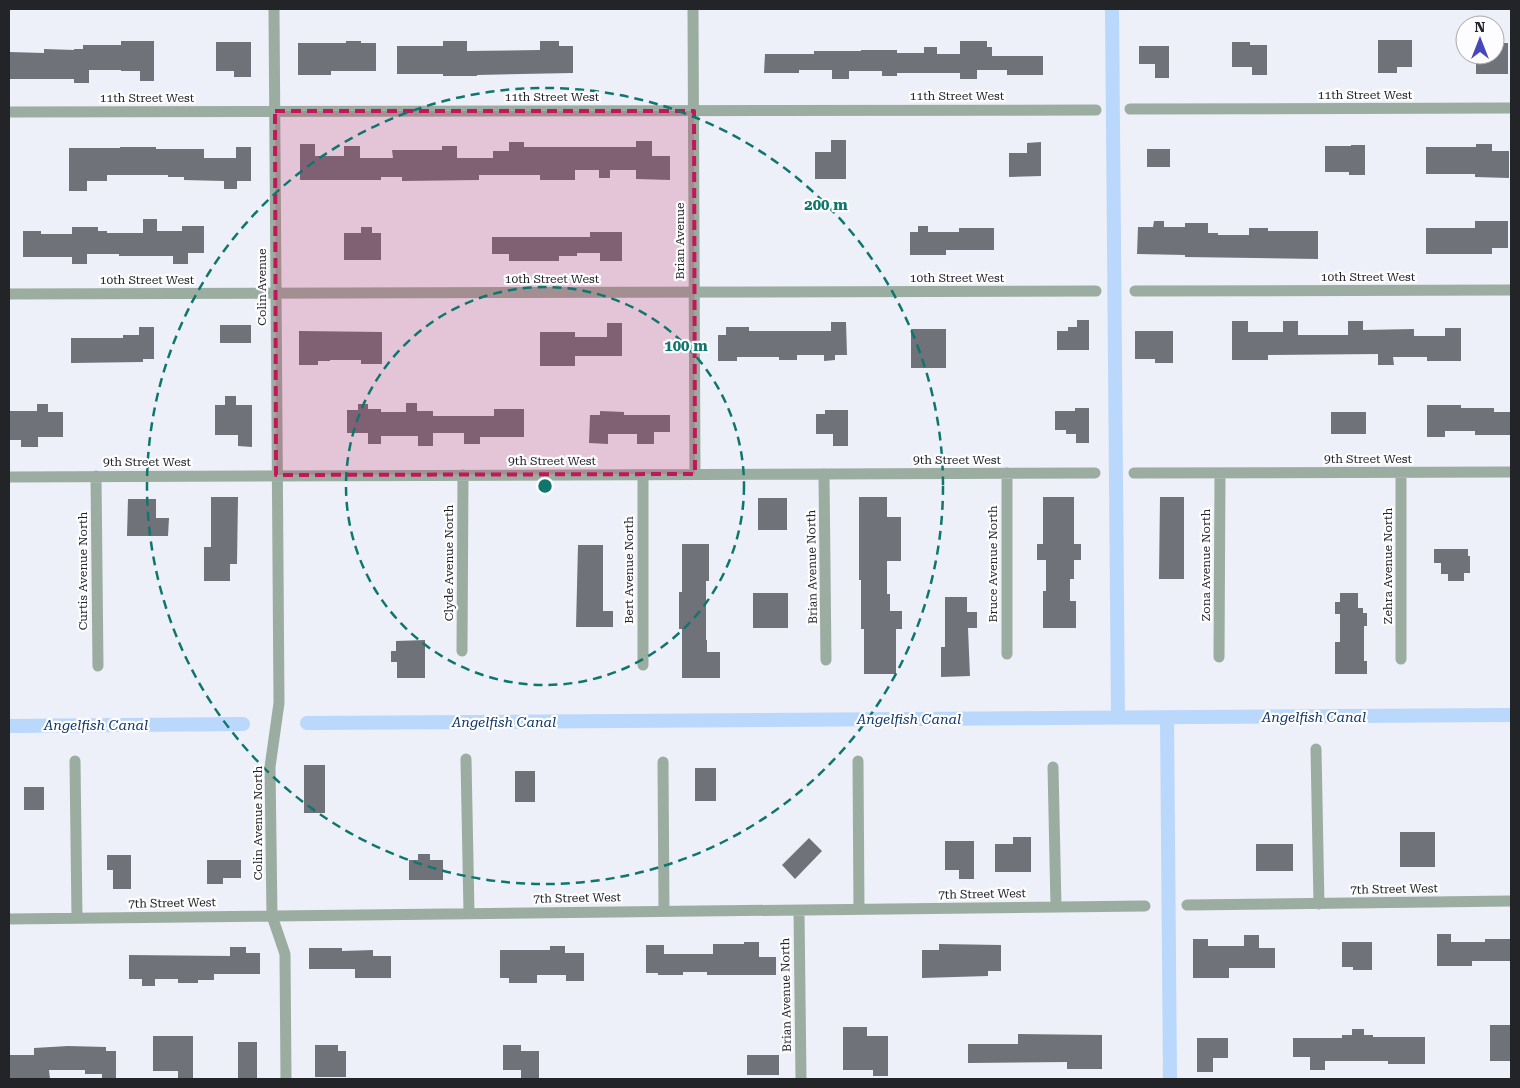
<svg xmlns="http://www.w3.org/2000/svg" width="1520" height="1088" viewBox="0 0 1520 1088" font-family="'Roboto Serif',serif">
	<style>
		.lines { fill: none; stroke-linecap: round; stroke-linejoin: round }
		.canal { stroke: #bad7fc; stroke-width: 14 }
		.building { fill: #70727a }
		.minor { stroke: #9bada0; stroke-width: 11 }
		.marked { fill: #c2185b; fill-opacity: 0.2; stroke: #c2185b; stroke-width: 4; stroke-dasharray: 10 6; stroke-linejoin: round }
		.ring { fill: none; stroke: #0f766e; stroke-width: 2.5; stroke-dasharray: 9 6 }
		.labels { text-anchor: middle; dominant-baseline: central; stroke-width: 4.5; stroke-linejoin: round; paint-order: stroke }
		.street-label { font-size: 12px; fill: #232427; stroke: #fdfdff }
		.water-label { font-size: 14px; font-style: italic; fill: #113765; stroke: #fdfdff }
		.centre { fill: #0f766e; stroke: #fdfdff; stroke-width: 2.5 }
		.ring-label { font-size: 15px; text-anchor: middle; font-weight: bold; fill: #0f766e; stroke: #fdfdff; stroke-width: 4.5; stroke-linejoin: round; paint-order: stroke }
	</style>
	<rect width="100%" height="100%" fill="#edf0f8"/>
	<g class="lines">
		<path class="canal" d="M1112,9L1118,718
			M1167,718L1170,1079
			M307,723L1511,715
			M9,726L243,724"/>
	</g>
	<path class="building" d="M1378,40H1412V67H1397V73H1378Z
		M121,41H154V81H140V71H121V70H89V83H74V79H9V52L44,53V49L74,50V49H83V45H121Z
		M346,41H361V43H376V71H331V75H298V43H346Z
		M443,41H467V51L540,50V41H559V46H573V73L477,75V76H443V74H397V46H443Z
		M960,41H987V47H992V56H1043V75H1007V70H977V79H960V73H897V76H882V71H849V79H832V70H799V73H764L765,54H814V51H861V50H897V53H924V47H937V54H960Z
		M216,42H251V77H234V71H216Z
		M1232,42H1250V45H1267V75H1252V67H1232Z
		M1495,43H1508V74H1476V55H1495Z
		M1139,46H1169V78H1155V64H1139Z
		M831,140H846V179H815V152H831Z
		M636,141H652V156H670V180L636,179V170H610V178H599V170H575V180H540V175H479V180L402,181V177H381V180H300V144H315V156H344V146H360V158H393L392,150H442V146H457V158H493V151H509V142H524V147H636Z
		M1041,142V176L1009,177V153H1027V143Z
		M1476,144H1492V151H1509V178L1475,177V174H1426V147H1476Z
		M1351,145H1365V175H1349V172H1325V146H1351Z
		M120,147H156V149H204V158H236V147H251V181H237V189H224V181L184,180V177H168V175H107V181H87V191H69V148H120Z
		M1147,149H1170V167H1147Z
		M143,219H157V231H182V226H204V253H188V264H173V256H119V254H87V264H72V257H23V231H41V234H72V227H98V231H107V233H143Z
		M1154,221H1164V227H1185V223H1208V233H1218V235H1249V228H1268V231H1318V259L1185,257V255L1137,254L1138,227H1153Z
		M1475,221H1508V248H1492V254H1426V228H1475Z
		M918,226H928V232H959V228H994V250H946V255H910V232H918Z
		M361,227H372V233H381V260H344V233H361Z
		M590,232H622V261H600V253H577V256H559V261H509V254H492V237H590Z
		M1077,320H1089V350H1057V331H1068V327H1077Z
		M1232,321H1248V332H1283V321H1298V335H1348V321H1363V330L1414,329V336H1445V328H1461V361H1427V357H1393L1394,365H1378V354L1268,355V360H1232Z
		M831,322H846L847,355H835V360L824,361V355H797V360H779V357H737V361H718V335H726V327H749V331H831Z
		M607,323H622V356H575V366H540V332H575V337H607Z
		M220,325H251V343H220Z
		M139,327H154V359H143V362L71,363V338H123V335H139Z
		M911,329H946V368H911Z
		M299,331L382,332V364H361V360H330V361H318V365H299Z
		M1135,331H1173V363H1155V359H1135Z
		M225,396H236V405H252V447L238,446V435H215V405H225Z
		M406,403H417V411H433V416H494V409H524V437H480V444H464V433H433V446H418V436H381V444H368V433H347V410H358V404H368V409H381V412H406Z
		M37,404H48V412H63V437H38V447H21V440H9V411H37Z
		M1427,405H1461V408H1494V412H1510V435H1475V431H1445V437H1427Z
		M1075,408H1089V443H1076V434H1066V430H1055V411H1075Z
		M825,410H848V446H833V434H816V414H825Z
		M600,411L624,412V415H670V432H654V444H637V434H608V444L589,443L590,415H600Z
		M1331,412H1366V434H1331Z
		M211,497H238L237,564H230V581H204V547H211Z
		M859,497H887V517H901V561H887V594H890V611H902V629H896V674H864V629H861V580H859Z
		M1043,497H1074V544H1081V560H1074V579H1070V601H1076V628H1043V591H1046V560H1037V544H1043Z
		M1160,497H1184V579H1159Z
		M758,498H787V530H758Z
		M128,499H156V518H169L168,536H127Z
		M682,544H709V581H706V640H707V652H720V678H682V629H679V592H682Z
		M578,545H603V611H613V627H576Z
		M1434,549H1468V556H1470V573H1464V581H1448V574H1441V563H1434Z
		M753,593H788V628H753Z
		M1340,593H1358V608H1363V613H1367V626H1364V661H1367V674H1335V642H1340V614H1335V602H1340Z
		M945,597H967V612H977V628H968L970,676L941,677V647H945Z
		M425,640V678H397V662H391V651H396V641Z
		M304,765H325V813H304Z
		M695,768H716V801H695Z
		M515,771H535V802H515Z
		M24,787H44V810H24Z
		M1400,832H1435V867H1400Z
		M1013,837H1031V872H995V844H1013Z
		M809,838L822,851L795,879L782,865Z
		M945,841H974V879H959V870H945Z
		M1256,844H1293V871H1256Z
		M418,854H430V860H443V880H409V860H418Z
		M107,855H131V889H113V870H107Z
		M207,860H241V878H223V884H207Z
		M1437,934H1451V942H1485V939H1511V961H1472V966H1437Z
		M1244,935H1259V948H1275V968H1229V978H1193V939H1208V946H1244Z
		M744,942H759V957H776V975H707V972H683V975H658V973H646V945H664V954H713V944H744Z
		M1342,942H1372V970H1353V967H1342Z
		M939,944L1001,945V971H988V976L922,978V950H939Z
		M550,946H565V953H584V981H566V975H537V983H509V978H500V950H550Z
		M230,947H246V953H260V974H214V980H198V983H178V979H155V986H142V979H129V955L230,956Z
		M309,948H342V951L373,950V956H391V978H355V969H309Z
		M1490,1025H1511V1061H1490Z
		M843,1027H867V1036H888V1076H873V1070H843Z
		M1352,1029H1364V1035H1373V1037H1425V1064H1388V1061H1325V1070H1310V1057H1293V1038H1342V1035H1352Z
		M1018,1034L1102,1035V1069H1067V1062L968,1063V1044H1018Z
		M153,1036H193V1079H178V1071H153Z
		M1197,1038H1228V1058H1213V1072H1197Z
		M238,1042H257V1079H238Z
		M315,1045H338V1051H346V1077H315Z
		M503,1045H521V1051H539V1079H521V1070H503Z
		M68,1046L106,1047V1051H116V1079H102V1074H85V1070H49L50,1079H9V1055H34V1048Z
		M747,1055H779V1075H747Z"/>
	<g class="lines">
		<path class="minor" d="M274,9L279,703L270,767L272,916L285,954L286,1079
			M693,9L695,474
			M1130,109L1511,108
			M9,112L1096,110
			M1135,291L1511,290
			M9,294L1096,291
			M1007,473V654
			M1134,473L1511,472
			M1401,473V659
			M824,474L826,660
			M643,475V665
			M96,476L98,666
			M9,477L1095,473
			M462,651L463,475
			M1219,657L1220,473
			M1316,749L1319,904
			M466,759L469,913
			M75,761L77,918
			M858,761L859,909
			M663,762L664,911
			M1053,767L1056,907
			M1187,905L1511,901
			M799,911L801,1079
			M9,919L1145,906"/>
	</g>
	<path class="marked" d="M275,111H694L695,474L276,475Z"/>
	<g class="ring">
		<circle cx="545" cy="486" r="199"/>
		<circle cx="545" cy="486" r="398"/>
	</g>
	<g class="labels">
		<g class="street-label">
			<text x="1365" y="95">11th Street West</text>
			<text x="957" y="96">11th Street West</text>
			<text x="552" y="97">11th Street West</text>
			<text x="147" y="98">11th Street West</text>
			<text transform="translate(680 241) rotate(-90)">Brian Avenue</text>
			<text x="1368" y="277">10th Street West</text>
			<text x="957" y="278">10th Street West</text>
			<text x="552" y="279">10th Street West</text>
			<text x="147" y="280">10th Street West</text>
			<text transform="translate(262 287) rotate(-90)">Colin Avenue</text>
			<text x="1368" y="459">9th Street West</text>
			<text x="957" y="460">9th Street West</text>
			<text x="552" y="461">9th Street West</text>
			<text x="147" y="462">9th Street West</text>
			<text transform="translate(449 563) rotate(-90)">Clyde Avenue North</text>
			<text transform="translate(993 564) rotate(-90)">Bruce Avenue North</text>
			<text transform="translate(1206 565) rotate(-90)">Zona Avenue North</text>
			<text transform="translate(1388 566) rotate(-90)">Zehra Avenue North</text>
			<text transform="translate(812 567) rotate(-91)">Brian Avenue North</text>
			<text transform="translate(629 570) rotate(-90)">Bert Avenue North</text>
			<text transform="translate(83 571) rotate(-90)">Curtis Avenue North</text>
			<text transform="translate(258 823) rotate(-90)">Colin Avenue North</text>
			<text transform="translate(1394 889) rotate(-1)">7th Street West</text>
			<text transform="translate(982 894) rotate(-1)">7th Street West</text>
			<text transform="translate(577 898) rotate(-1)">7th Street West</text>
			<text transform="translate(172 903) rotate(-1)">7th Street West</text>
			<text transform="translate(786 995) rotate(-91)">Brian Avenue North</text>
		</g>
		<g class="water-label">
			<text x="1314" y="717">Angelfish Canal</text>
			<text x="909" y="719">Angelfish Canal</text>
			<text x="504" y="722">Angelfish Canal</text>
			<text x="96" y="725">Angelfish Canal</text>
		</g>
	</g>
	<circle cx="545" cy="486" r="8" class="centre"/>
	<g class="ring-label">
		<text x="826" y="210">200 m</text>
		<text x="686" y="351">100 m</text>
	</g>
	<rect width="1520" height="1088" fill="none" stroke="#232427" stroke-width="20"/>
	<g transform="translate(1480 40)"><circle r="24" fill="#fdfdff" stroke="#a6a6a9"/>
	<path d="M0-4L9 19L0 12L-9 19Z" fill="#4846bc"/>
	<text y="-8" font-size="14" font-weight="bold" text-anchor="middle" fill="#232427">N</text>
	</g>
</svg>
